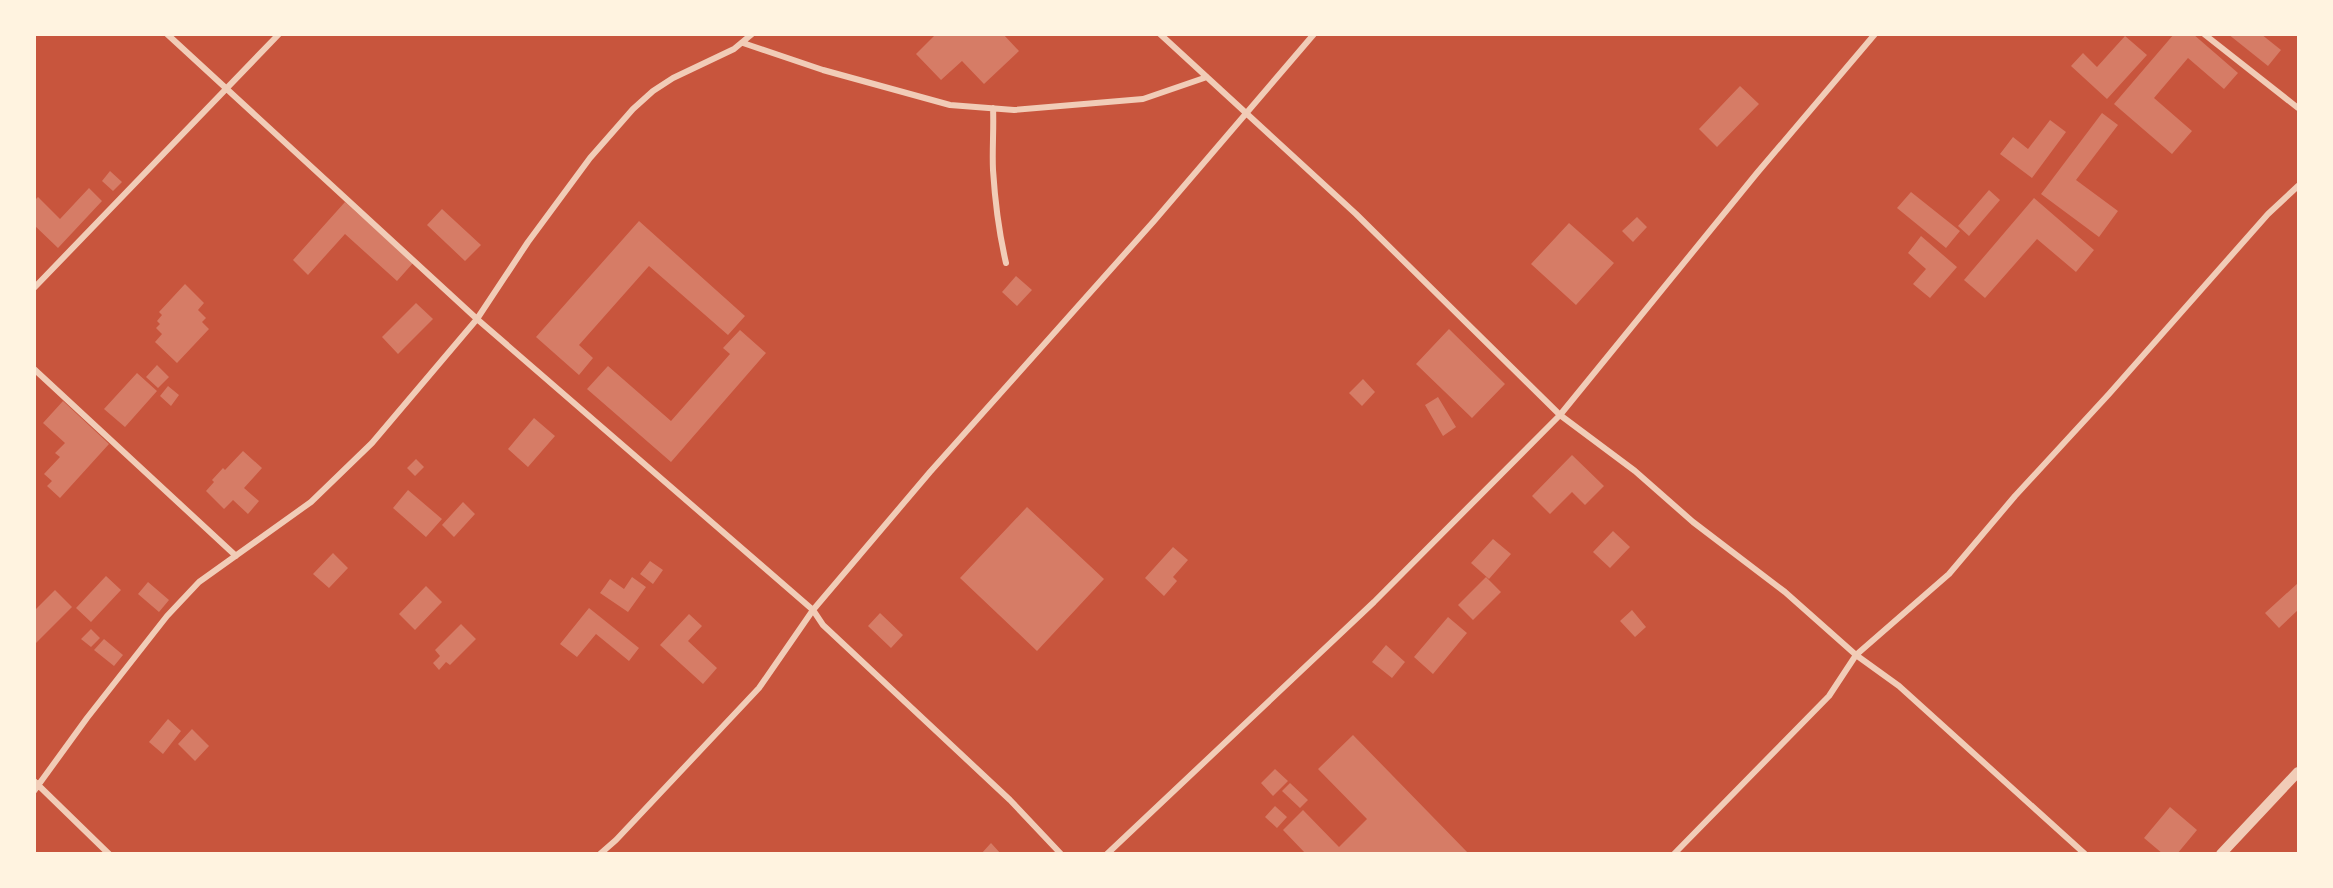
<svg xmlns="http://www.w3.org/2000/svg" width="2333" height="888" viewBox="0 0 2333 888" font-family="Roboto,sans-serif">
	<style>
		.building { fill: #d67c66 }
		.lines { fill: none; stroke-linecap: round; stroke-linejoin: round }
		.minor { stroke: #f1ccb7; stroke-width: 6 }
		.tertiary { stroke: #f1ccb7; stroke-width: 10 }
	</style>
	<rect width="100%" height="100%" fill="#c8553d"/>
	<path class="building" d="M936,34H1003L1019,51L984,84L962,61L941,80L916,54Z
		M2174,34H2193L2238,73L2224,89L2188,58L2154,98L2192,131L2172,154L2114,104Z
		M2228,34H2261L2281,50L2268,66Z
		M2125,36L2147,55L2107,99L2071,66L2083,53L2097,67Z
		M1740,86L1759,104L1717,147L1699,129Z
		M2102,113L2118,125L2076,180L2118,211L2099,237L2041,194Z
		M2050,120L2066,132L2032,178L2000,154L2013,137L2028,149Z
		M110,171L122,182L113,191L102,181Z
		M89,188L102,201L58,248L34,225V201L38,197L60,219Z
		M1989,190L2000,200L1969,236L1958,226Z
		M1911,192L1960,231L1946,248L1897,208Z
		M2034,198L2094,250L2076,272L2037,239L1985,298L1964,280Z
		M345,202L413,263L397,281L345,234L308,275L293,260Z
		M442,209L481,245L465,261L427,225Z
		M1637,217L1647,227L1633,242L1622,231Z
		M639,221L745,316L728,335L649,266L579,345L593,358L579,375L536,337Z
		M1569,223L1614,263L1576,305L1531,264Z
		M1921,236L1957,267L1930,298L1913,284L1926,269L1908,253Z
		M1016,276L1032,290L1017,306L1002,292Z
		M185,284L204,303L198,310L206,318L202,322L209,329L177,363L155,342L162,334L156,328L160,324L157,321L162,315L159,312Z
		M416,303L433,319L398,354L382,337Z
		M1449,329L1505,384L1472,418L1416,364Z
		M740,330L766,353L671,462L587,389L608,366L671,421L730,354L723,348Z
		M157,365L169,377L158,388L146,377Z
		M137,373L157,391L125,427L104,409Z
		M1363,379L1375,392L1362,406L1349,393Z
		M168,386L179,395L171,406L160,396Z
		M1438,397L1456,427L1443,436L1425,405Z
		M63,401L109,444L60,498L47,486L52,481L44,474L60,457L55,453L65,443L43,423Z
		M534,418L555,436L528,467L508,449Z
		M243,451L262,468L244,488L259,501L248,514L233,500L224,509L206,491L214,482L212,480L223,468L225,470Z
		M1572,455L1604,486L1585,505L1572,492L1550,514L1532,496Z
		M416,459L424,467L415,476L407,468Z
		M408,490L442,519L426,537L393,508Z
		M463,502L475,514L454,537L442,525Z
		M1027,507L1104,579L1037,651L960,578Z
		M1613,531L1630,547L1610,568L1593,552Z
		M1493,539L1511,554L1489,579L1471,563Z
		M1173,547L1188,560L1173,577L1177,581L1164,596L1145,578Z
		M333,553L348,568L329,588L313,574Z
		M650,561L663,570L653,584L640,574Z
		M106,576L121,590L91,622L76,608Z
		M632,577L646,587L628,612L600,593L610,579L624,589Z
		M1486,577L1501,592L1473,620L1458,605Z
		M148,582L169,600L159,612L138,594Z
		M2298,583V610L2279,628L2265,613Z
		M426,586L442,602L415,630L399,614Z
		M55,590L72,607L34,645V611Z
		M589,608L639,648L629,661L596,634L577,657L560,644Z
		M1632,610L1646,627L1635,637L1620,621Z
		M880,613L903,635L891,648L868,626Z
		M689,614L702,626L688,641L717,668L703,684L660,645Z
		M1448,617L1467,633L1433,674L1414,657Z
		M461,624L476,639L450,665L446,662L439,670L433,663L440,656L435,650Z
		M91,629L100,638L91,647L81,639Z
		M104,639L123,655L114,666L94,650Z
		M1386,645L1405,662L1392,678L1372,662Z
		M168,719L181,731L163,754L149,742Z
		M192,729L209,746L195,761L178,744Z
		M1353,735L1469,854H1306L1283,830L1303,810L1339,847L1367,819L1318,769Z
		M1275,769L1288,781L1273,796L1261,783Z
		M1290,783L1308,800L1300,808L1282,791Z
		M1275,806L1287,817L1277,828L1265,817Z
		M2170,807L2197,830L2177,854H2163L2144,838Z
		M991,843L1001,854H981Z"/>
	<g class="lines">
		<path class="minor" d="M167,34L477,319L813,610L823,625L1010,800L1061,854
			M1160,34L1356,214L1560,415L1635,471L1693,522L1785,592L1856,655L1899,686L2085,854
			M2204,34L2298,108
			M743,43L823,70L950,105L1014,110L1143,99L1207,77
			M993,108C994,129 992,149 993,170C995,201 999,233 1006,263
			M34,288L279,34
			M34,369L236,556
			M34,781L109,854
			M34,791L87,718L167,616L199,582L311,502L372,443L477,319L528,242L590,158L633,109L653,91L673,78L734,49L752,34
			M600,854L616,840L759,688L813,610L930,472L1154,221L1314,34
			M1107,854L1374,602L1560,415L1757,173L1875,34
			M1674,854L1829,696L1856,655L1949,574L2015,496L2109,394L2268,214L2298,186"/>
		<path class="tertiary" d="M2221,854L2298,772"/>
	</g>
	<rect width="2333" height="888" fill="none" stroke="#fff3e0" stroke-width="72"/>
</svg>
